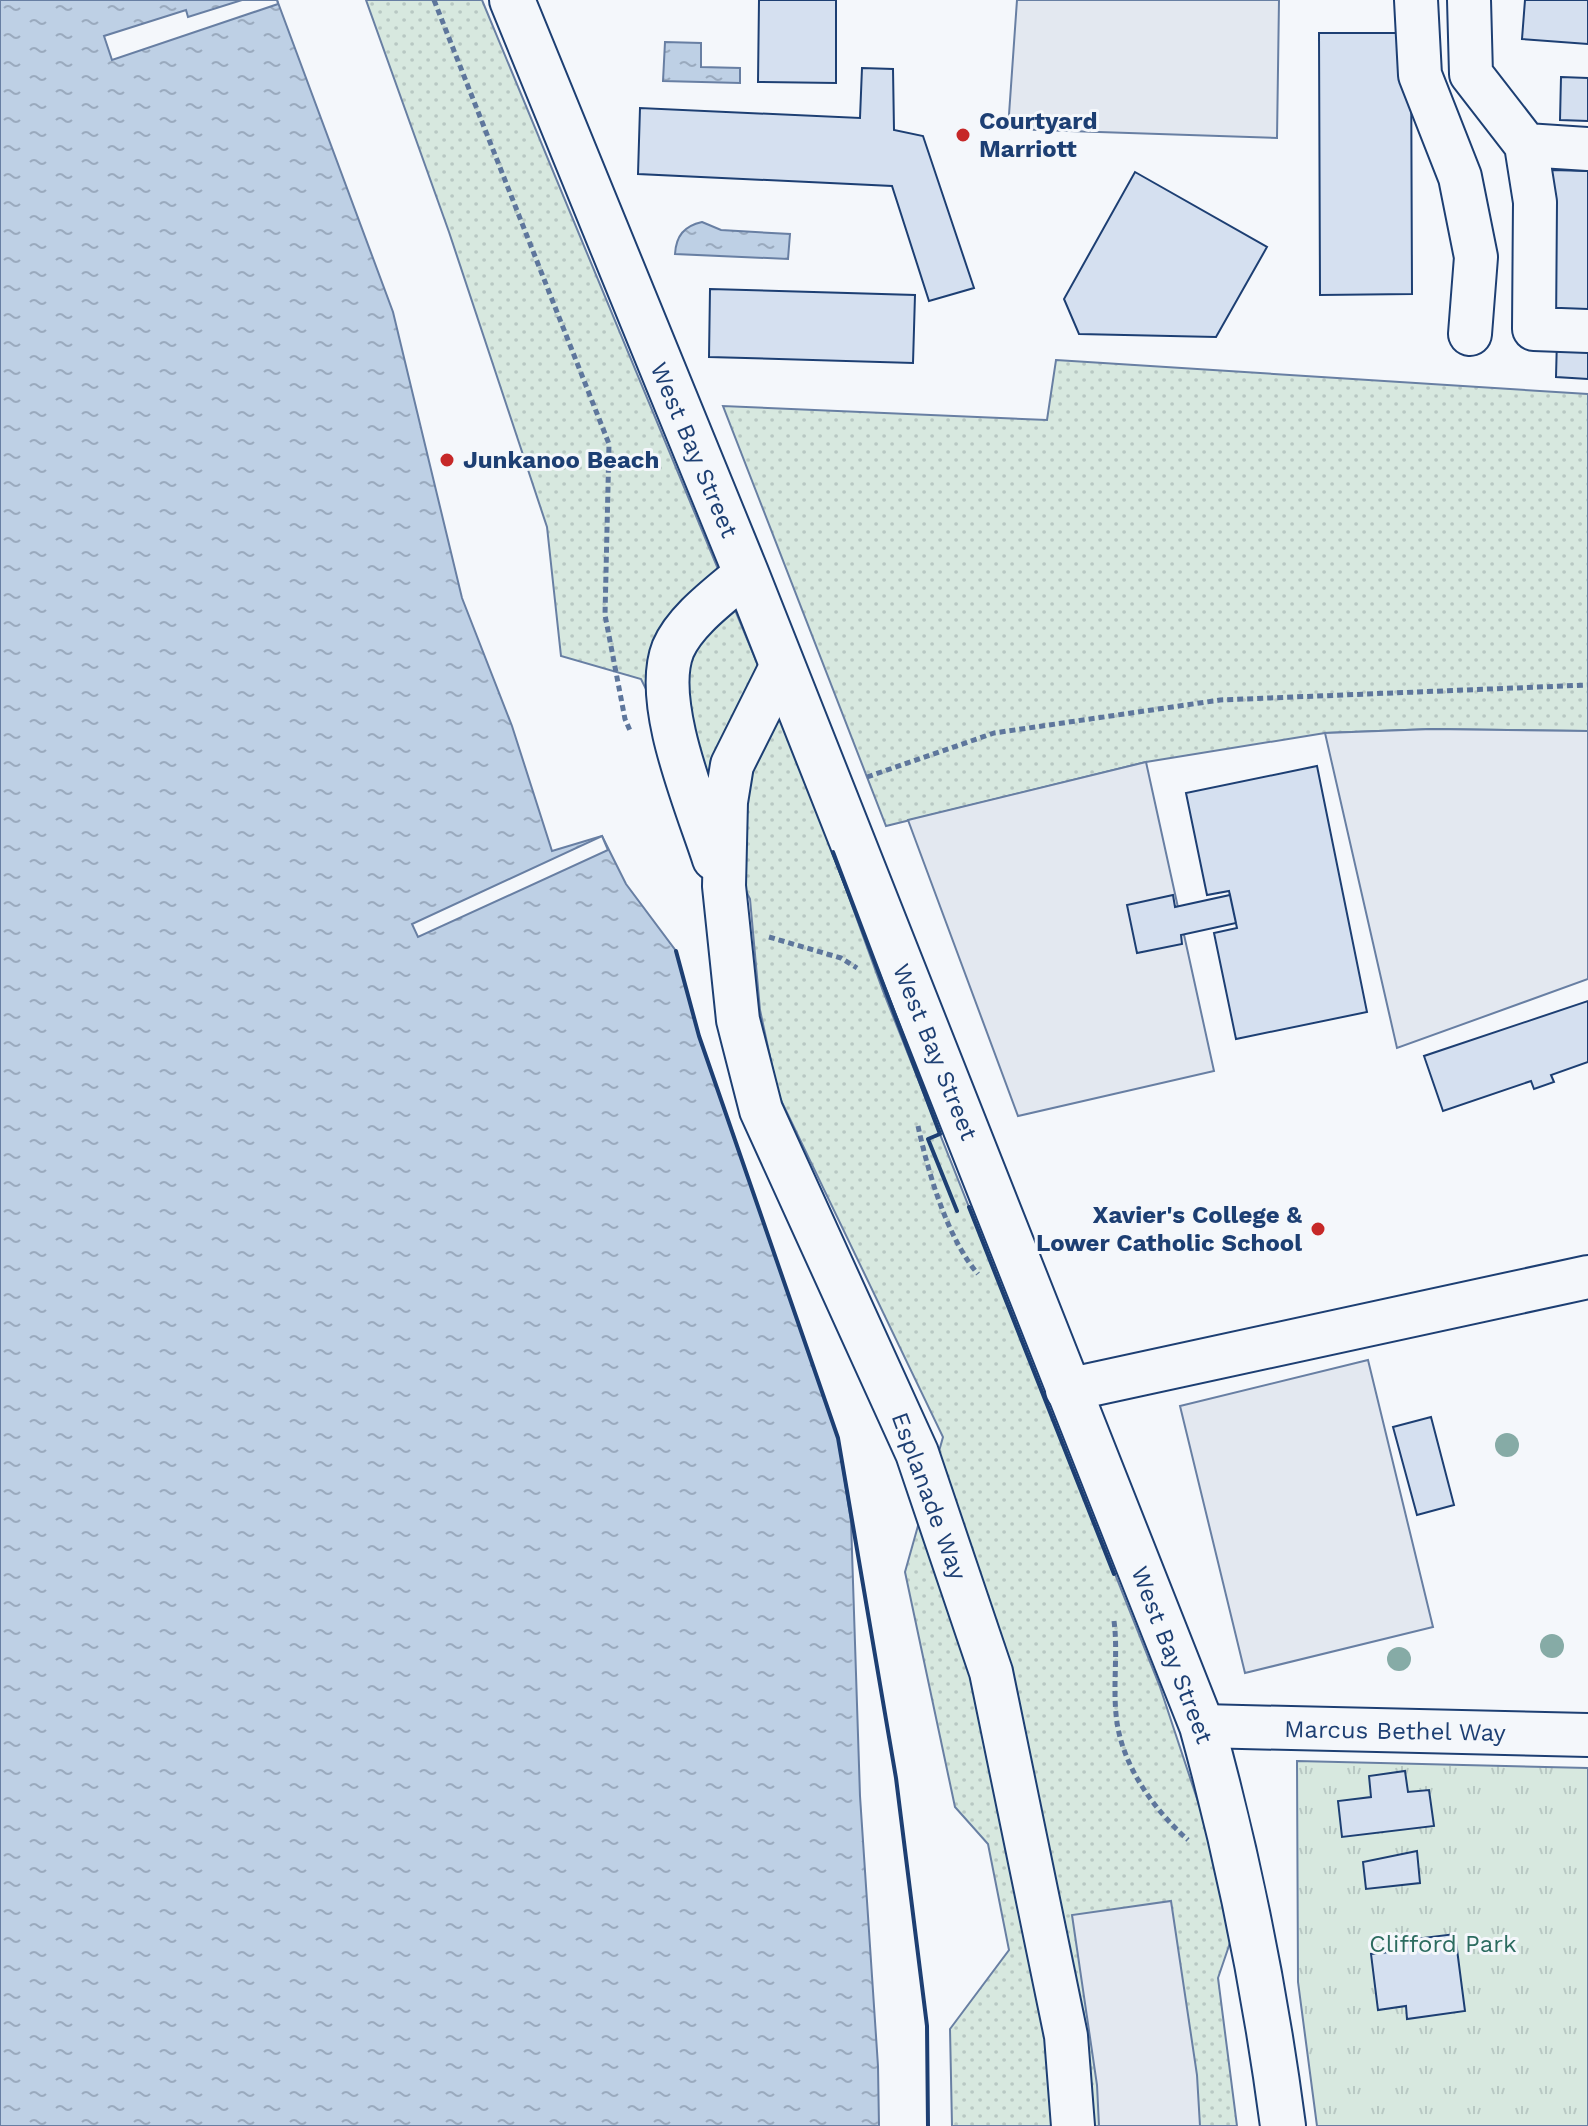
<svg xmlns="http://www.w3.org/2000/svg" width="1588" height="2126" viewBox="0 0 1588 2126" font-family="'Work Sans',sans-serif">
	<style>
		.grass { fill: url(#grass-dots); stroke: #687fa3; stroke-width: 2 }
		.park { fill: url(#park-tufts); stroke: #687fa3; stroke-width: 2 }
		.parking { fill: #e3e8f0; stroke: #687fa3; stroke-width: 2 }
		.water { fill: url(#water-ripples); stroke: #687fa3; stroke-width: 2 }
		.pier { fill: #f4f7fb; stroke: #687fa3; stroke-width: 2 }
		.building { fill: #d5e0f0; stroke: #1d3f73; stroke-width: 2 }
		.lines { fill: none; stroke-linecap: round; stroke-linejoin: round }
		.minor-casing { stroke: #1d3f73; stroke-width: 46 }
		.highway-casing { stroke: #1d3f73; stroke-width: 48 }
		.path { stroke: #5e769c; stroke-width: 5; stroke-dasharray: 6 4; stroke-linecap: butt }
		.minor { stroke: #f4f7fb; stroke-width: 42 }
		.highway { stroke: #f4f7fb; stroke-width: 44 }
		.wall { stroke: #1d3f73; stroke-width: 4 }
		.tree { fill: #86aba6 }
		.poi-dot { fill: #c62828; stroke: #f4f7fb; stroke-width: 3 }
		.labels { text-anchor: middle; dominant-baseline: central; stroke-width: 6; stroke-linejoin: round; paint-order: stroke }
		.poi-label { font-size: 24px; font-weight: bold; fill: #1d3f73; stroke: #f4f7fb; text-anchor: start }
		.street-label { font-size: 24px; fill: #1d3f73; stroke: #f4f7fb }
		.park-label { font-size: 24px; fill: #2c6c60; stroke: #f4f7fb }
	</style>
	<defs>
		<pattern id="grass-dots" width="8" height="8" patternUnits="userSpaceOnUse" patternTransform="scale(2)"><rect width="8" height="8" fill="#d7e8df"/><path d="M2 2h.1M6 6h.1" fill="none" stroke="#b8c8c3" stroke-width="1.8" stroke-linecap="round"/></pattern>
		<pattern id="park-tufts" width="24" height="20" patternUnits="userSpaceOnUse" patternTransform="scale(2)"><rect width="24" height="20" fill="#d7e8df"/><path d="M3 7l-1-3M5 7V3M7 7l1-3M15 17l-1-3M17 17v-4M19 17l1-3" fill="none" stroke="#b8c8c3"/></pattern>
		<pattern id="water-ripples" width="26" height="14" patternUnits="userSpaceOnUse" patternTransform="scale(2)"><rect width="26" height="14" fill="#bed0e5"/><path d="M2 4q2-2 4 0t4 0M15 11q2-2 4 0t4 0" fill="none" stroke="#9aaabe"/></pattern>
	</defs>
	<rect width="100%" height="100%" fill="#f4f7fb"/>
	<path class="grass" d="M366,0H482L813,798L883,991L1160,1687L1214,1850L1232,1937L1218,1978L1237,2126H952L950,2029L1009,1950L988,1844L955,1807L905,1572L943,1437L778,1094L760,1010L750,899L641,679L561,656L547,527L449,232Z
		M1056,360L1588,394V731L1432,729L1325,733L1146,762L886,826L723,406L1047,420Z"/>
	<path class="park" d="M1297,1761L1588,1768V2126H1317L1298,1982Z"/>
	<path class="parking" d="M1017,0H1279L1277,138L1008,129Z
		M1432,729L1588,731V979L1397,1048L1325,733Z
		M1146,762L1214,1071L1018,1116L908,820Z
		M1368,1360L1433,1627L1245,1673L1180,1406Z
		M1171,1901L1197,2075L1200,2126H1099L1097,2085L1072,1915Z"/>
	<path class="water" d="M0,0H277L393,312L462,598L512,726L552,851L602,836L626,884L676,951L699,1036L838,1438L851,1521L860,1796L878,2066L879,2126H0Z
		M665,42L701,43V67L740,68V83L663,81Z
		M702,222L721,230L790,234L788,259L675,254C676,236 684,226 702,222Z"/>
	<path class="pier" d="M242,0H277L278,4L112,60L104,36L186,10L188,17Z
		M602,836L608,850L418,937L412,924Z"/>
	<path class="building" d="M759,0H836V83L758,82Z
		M1525,0H1588V44L1522,39Z
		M1319,33H1411L1412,294L1320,295Z
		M862,68L893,69L894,130L923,136L974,288L929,301L892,186L638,174L640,108L860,118Z
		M1561,77L1588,78V121L1560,120Z
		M1552,170L1588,171V317L1547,316Z
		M1135,172L1267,247L1216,337L1079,334L1064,299Z
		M710,289L915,295L913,363L709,357Z
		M1557,338L1588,340V379L1556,377Z
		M1317,766L1367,1012L1236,1039L1214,933L1237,928L1229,891L1207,895L1186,793Z
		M1173,895L1175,907L1230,895L1236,923L1181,935L1182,944L1137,953L1127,905Z
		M1588,1001V1062L1551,1075L1554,1082L1534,1089L1531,1081L1443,1111L1424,1056Z
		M1431,1417L1454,1505L1417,1515L1393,1427Z
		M1405,1771L1408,1792L1429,1790L1434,1826L1342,1837L1338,1801L1371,1797L1369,1776Z
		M1417,1851L1420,1883L1366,1889L1363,1862Z
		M1455,1934L1465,2011L1407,2019L1406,2006L1378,2010L1371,1954L1399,1951L1398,1941Z"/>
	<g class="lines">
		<defs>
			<path id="minor" d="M1416,0L1420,75L1460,177L1476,257L1470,334
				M1469,0L1471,74L1526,145L1535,202L1534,329L1588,331
				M1526,145L1588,149
				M782,665L732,765L726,802L724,886L738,1020L761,1110L917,1453L991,1672L1066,2036L1073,2126
				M714,859C697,806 652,702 673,649C686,619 722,594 746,573
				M1067,1390L1588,1277
				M1202,1726L1588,1735"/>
			<path id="highway" d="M512,0L746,573L1202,1726C1239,1860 1265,1989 1283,2126"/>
		</defs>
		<use href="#minor" class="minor-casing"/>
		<use href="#highway" class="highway-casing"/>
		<path class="path" d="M434,0L609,444L605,615L625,719L631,733
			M867,777L994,733L1220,700L1588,685
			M769,937L841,958L857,968
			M918,1126C928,1172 947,1238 978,1274
			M1114,1621C1118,1651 1113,1683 1116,1714C1120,1763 1153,1809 1188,1840"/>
		<use href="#minor" class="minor"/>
		<use href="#highway" class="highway"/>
		<path class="wall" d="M833,852L940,1134L928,1139L957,1211
			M676,951L699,1036L838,1438L896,1778L927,2026L928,2126
			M969,1207L1114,1574"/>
	</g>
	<g class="tree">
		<circle cx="1507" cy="1445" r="12"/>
		<circle cx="1552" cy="1646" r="12"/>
		<circle cx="1399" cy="1659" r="12"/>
	</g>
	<g class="poi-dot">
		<circle cx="963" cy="135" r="8"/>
		<circle cx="447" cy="460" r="8"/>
		<circle cx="1318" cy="1229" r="8"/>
	</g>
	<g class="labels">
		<g class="poi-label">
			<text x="979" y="121">Courtyard<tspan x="979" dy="28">Marriott</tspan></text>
			<text x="463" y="460">Junkanoo Beach</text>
			<text x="1302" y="1215" text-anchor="end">Xavier's College &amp;<tspan x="1302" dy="28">Lower Catholic School</tspan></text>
		</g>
		<g class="street-label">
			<text transform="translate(694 450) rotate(67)">West Bay Street</text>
			<text transform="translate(935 1052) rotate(68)">West Bay Street</text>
			<text transform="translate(929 1496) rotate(70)">Esplanade Way</text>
			<text transform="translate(1172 1655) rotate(69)">West Bay Street</text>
			<text transform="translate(1395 1731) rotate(1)">Marcus Bethel Way</text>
		</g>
		<g class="park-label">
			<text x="1443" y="1944">Clifford Park</text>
		</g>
	</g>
</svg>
